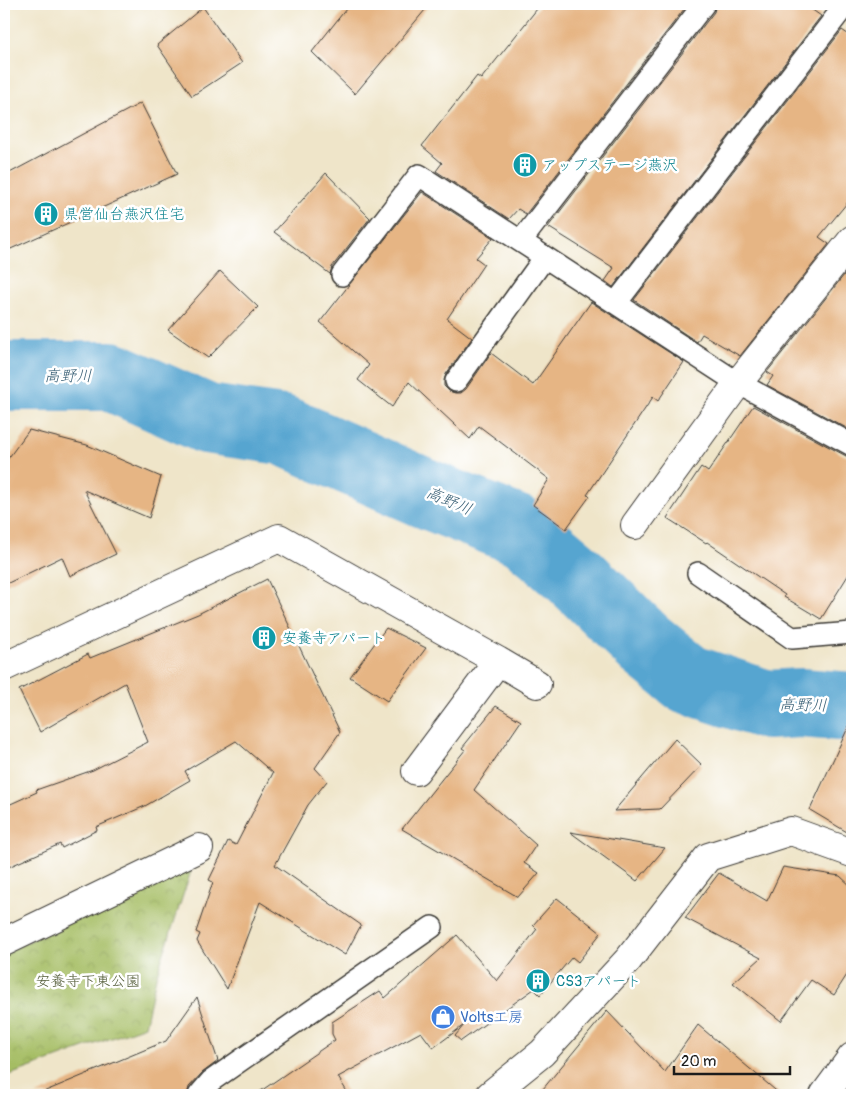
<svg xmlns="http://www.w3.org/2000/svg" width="856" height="1099" viewBox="0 0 856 1099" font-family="Pangolin,'Klee One',sans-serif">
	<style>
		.park { fill: url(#park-crowns); stroke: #606c40 }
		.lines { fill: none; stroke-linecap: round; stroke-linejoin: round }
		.river { stroke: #56a5d0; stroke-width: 70 }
		.building { fill: #e6b584 }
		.lane-casing { stroke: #3c3a36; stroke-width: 24 }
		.street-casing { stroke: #3c3a36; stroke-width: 30 }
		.lane { stroke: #fff; stroke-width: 21 }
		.street { stroke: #fff; stroke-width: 28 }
		.labels { text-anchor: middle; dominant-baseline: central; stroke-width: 5; stroke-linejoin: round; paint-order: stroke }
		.culture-label { font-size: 15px; fill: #0d838f; stroke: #fff; text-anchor: start }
		.park-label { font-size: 15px; fill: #535c38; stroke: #fff }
		.shop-label { font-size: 15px; fill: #366cbe; stroke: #fff; text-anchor: start }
		.water-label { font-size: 16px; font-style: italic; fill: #396076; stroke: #fff }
	</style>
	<defs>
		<pattern id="park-crowns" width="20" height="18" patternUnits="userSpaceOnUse" patternTransform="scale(1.25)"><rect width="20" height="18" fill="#a5bd63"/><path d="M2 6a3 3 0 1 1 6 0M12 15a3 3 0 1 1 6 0" fill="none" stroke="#8da255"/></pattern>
	</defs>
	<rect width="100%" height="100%" fill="#fff"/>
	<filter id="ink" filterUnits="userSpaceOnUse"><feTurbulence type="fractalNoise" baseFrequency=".02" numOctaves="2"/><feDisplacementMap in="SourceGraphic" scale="10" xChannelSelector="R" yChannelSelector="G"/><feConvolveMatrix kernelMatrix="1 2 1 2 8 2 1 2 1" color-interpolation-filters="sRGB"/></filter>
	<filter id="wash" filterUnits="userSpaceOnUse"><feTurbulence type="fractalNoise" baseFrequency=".0096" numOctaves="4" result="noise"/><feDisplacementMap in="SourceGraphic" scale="20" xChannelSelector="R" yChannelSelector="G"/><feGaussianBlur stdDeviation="1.12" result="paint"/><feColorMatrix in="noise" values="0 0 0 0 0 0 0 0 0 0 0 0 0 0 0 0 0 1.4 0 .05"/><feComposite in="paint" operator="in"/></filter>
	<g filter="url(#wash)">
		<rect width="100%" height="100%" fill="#efe5c9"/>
		<path class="park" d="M193,865L156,977L145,1026L4,1077V953Z"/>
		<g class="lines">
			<path class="river" d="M4,376H111L207,419L282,430L427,494L525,533L570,571L645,644L688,679L767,705L801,703L852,707"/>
		</g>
		<g id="blocks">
			<path class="building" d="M350,4H430L355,94L312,52Z
				M541,4H688L526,214L518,209L509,219L436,171L442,163L422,146L477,76L481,79Z
				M716,4H804L821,16L613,287L605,281L614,268L548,227L714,12Z
				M203,7L242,63L192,96L157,45Z
				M842,30L852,37V197L819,237L829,244L740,356L702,334L697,342L634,300Z
				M141,103L177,174L4,252V176Z
				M326,173L370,218L332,267L330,274L274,232Z
				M422,192L493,238L476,258L484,264L447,319L472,338L446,374L444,380V386L449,391L455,393H461L466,389L491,353L533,385L591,302L684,362L658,401L653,397L587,495L590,496L566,529L533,505L549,479L479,426L470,439L409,382L392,407L358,380L369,365L320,322Z
				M852,265V431L767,385L773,376L767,372Z
				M220,271L258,307L208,358L168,330Z
				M753,406L846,456L852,457V569L821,619L784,597L785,595L707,542L706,543L667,518L701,467L708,472Z
				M29,430L87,445L161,477L149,518L84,490L116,554L70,576L62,557L4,585V464Z
				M267,579L340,732L315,768L327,781L308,805L275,865L361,925L345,955L260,902L227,989L197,941L200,934L196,932L213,882L209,880L228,841L236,845L273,773L236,741L185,771L190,780L145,806L96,827L97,830L62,848L60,844L4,869V807L37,792L36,790L93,770L148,742L125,683L40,732L19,690L88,654L90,658L198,614Z
				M386,628L426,648L387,701L350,677Z
				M496,706L521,721L474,790L536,845L524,863L539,873L518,897L402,829L465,750L462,748Z
				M852,719V835L810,810Z
				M675,739L702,765L660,809L614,811Z
				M570,832L665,848L637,881Z
				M783,867L840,876L852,887V967L834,995L811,980L781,1021L733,983L761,958L685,918L719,873L767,901Z
				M557,898L601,933L578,962L572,957L540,995L534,989L461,1041L455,1036L464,1025L433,1048L421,1032L338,1077L349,1095H255L335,1040L332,1034V1022L380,991L385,998L457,935L497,981L537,929L533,925Z
				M197,997L218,1061L202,1073L189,1087L187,1095H36L166,1041Z
				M607,1011L665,1072L698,1025L781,1095H538Z"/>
		</g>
	</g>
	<g filter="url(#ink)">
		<use href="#blocks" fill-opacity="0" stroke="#3c3a36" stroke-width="1"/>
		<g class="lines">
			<defs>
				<path id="lane" d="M521,241L704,4
					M342,275L419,175L738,383L852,445
					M616,303L846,4
					M456,381L545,257
					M698,573L792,638L852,633
					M199,1095L211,1081L432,927"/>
				<path id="street" d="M635,525L738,383L852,240
					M498,661L537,684
					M4,667L279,538L498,661L416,771
					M4,942L199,848
					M490,1095L542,1053L628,960L708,857L791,831L852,853
					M824,1095L852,1057"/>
			</defs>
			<use href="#lane" class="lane-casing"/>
			<use href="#street" class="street-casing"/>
			<use href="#lane" class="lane"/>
			<use href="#street" class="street"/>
		</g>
	</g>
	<defs>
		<symbol id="building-disc" viewBox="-11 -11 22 22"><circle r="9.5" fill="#0f9aa8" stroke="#fff"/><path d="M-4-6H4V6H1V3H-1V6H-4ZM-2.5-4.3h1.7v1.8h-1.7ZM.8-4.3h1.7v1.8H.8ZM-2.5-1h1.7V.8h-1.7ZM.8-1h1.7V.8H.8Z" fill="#fff"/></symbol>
		<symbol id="shop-disc" viewBox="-11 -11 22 22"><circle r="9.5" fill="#3f7fe0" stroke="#fff"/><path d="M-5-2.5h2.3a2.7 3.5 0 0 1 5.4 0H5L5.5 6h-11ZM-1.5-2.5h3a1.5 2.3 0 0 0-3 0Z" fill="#fff"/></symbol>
	</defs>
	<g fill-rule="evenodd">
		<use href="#building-disc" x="511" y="151" width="28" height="28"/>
		<use href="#building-disc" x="32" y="200" width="28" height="28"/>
		<use href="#building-disc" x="250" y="624" width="28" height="28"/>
		<use href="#building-disc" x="524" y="967" width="28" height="28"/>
		<use href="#shop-disc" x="429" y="1003" width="28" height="28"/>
	</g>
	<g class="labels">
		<g class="culture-label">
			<text x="542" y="165">アップステージ燕沢</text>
			<text x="64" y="214">県営仙台燕沢住宅</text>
			<text x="282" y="638">安養寺アパート</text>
			<text x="556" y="981">CS3アパート</text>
		</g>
		<g class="park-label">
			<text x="88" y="981">安養寺下東公園</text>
		</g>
		<g class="shop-label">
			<text x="460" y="1017">Volts工房</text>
		</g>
		<g class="water-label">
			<text x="68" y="376">高野川</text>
			<text transform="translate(449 501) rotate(23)">高野川</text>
			<text transform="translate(803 705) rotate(1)">高野川</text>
		</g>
	</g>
	<rect width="856" height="1099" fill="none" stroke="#fff" stroke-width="20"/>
	<path d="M674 1066v8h116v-8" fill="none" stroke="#1c1c1c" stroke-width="2.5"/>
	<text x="681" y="1066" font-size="15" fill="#1c1c1c" stroke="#ffffff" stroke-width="4" paint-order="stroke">20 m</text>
</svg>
